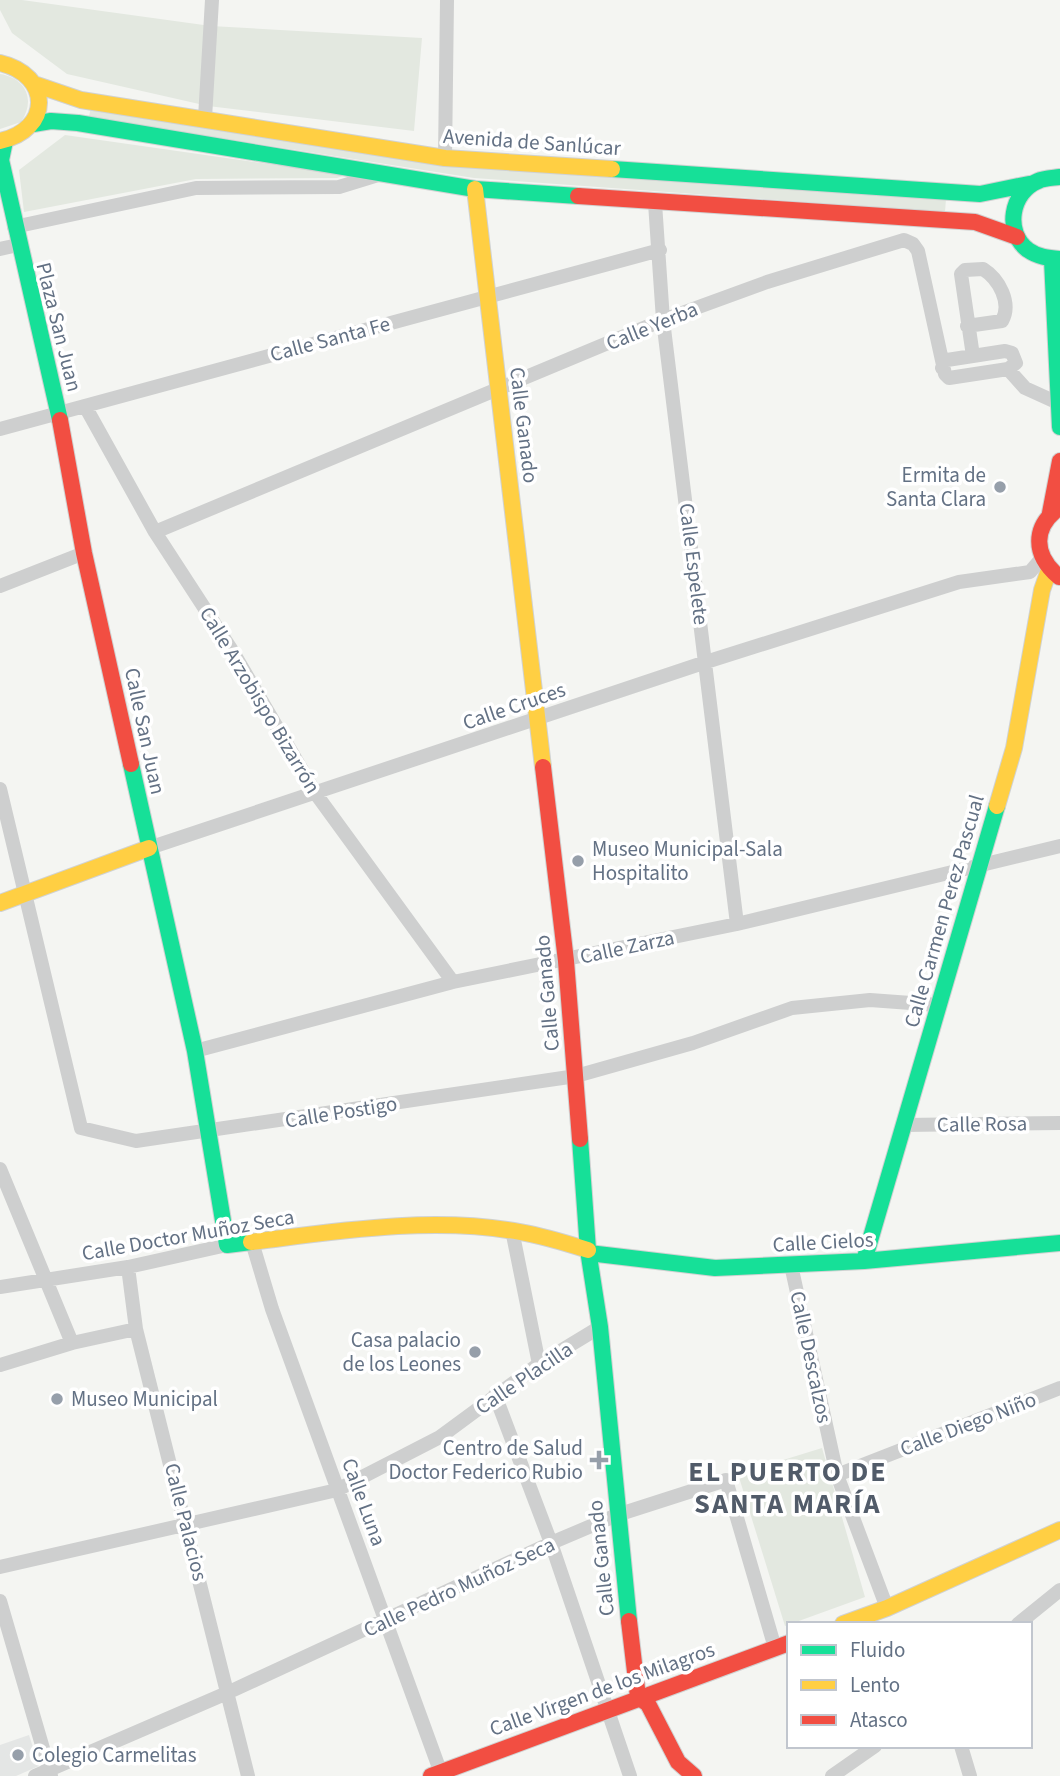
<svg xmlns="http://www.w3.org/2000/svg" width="1060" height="1776" viewBox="0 0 1060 1776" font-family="'Source Sans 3',sans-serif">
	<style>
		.built { fill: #e4e6e5 }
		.green { fill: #e3e8e0 }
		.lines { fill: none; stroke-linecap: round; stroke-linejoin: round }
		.fast-casing { stroke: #d0d2d2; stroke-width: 18 }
		.slow-casing { stroke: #d0d2d2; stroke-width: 18 }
		.jam-casing { stroke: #d0d2d2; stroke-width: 18 }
		.street { stroke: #cecfcf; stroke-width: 14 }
		.fast { stroke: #16e098; stroke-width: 16 }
		.slow { stroke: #ffcf43; stroke-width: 16 }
		.jam { stroke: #f24e42; stroke-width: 16 }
		.poi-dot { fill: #969faa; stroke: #fff; stroke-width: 2.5 }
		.labels { text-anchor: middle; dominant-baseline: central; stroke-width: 7; stroke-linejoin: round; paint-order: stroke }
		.street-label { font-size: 21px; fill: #637184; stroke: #fff }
		.poi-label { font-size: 21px; fill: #637184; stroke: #fff; text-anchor: end }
		.district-label { font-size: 28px; font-weight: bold; letter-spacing: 2px; fill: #515b69; stroke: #fff }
	</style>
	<rect width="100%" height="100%" fill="#f4f5f2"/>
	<path class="built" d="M29,1735L39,1766L16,1776H0V1745Z"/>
	<path class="green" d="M0,0H22L211,26L422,38L414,131L208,106L67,74L12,33L0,10Z
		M0,74C26,78 36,100 21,122L0,129Z
		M91,106L423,161L946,199L945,212L474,178L89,117Z
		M65,135L346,175L337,178L196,179L24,212L19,170Z
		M822,1448L865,1597L785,1626L738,1474Z"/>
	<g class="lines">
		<defs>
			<path id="fast" d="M33,124L51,121L78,123L475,189L578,196
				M5,141L1,160L60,420
				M612,169L980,194L1029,184
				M1060,177C1053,178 1044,178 1038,181C1011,192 1004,232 1028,250C1038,257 1048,258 1060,259
				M1052,260L1060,427
				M131,764L195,1051L227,1245L251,1242
				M580,1139L588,1250L600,1327L629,1621
				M589,1253L715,1268L864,1261L1060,1243
				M864,1261L997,806"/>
			<path id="slow" d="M0,63C52,75 52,130 0,141
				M37,85L81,100L445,158L612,169
				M475,189L543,767
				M997,806L1014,748L1042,590L1049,570
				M0,903L149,848
				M251,1242C338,1231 433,1216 520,1232C543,1236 566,1243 588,1250
				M843,1624L887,1608L1060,1530"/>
			<path id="jam" d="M578,196L975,222L1017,237
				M60,420L84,553L131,764
				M1050,513L1060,461
				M1059,577C1033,555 1032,527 1060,507
				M543,767L566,961L580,1139
				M629,1621L638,1697L648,1704L678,1762L694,1776
				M431,1776L789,1643"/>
		</defs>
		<use href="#fast" class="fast-casing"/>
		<use href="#slow" class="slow-casing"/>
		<use href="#jam" class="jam-casing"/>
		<path class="street" d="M205,118L212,0
			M445,158L447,0
			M655,203L663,320L737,924
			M14,227L196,188L339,187L378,175
			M0,249L18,245
			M967,326L1002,321C1012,303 999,279 983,269L965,270L961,274L973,356
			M942,368L947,360L1005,351L1012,353L1016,363L1008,369
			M85,406L155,532L233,652L316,794L453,982
			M0,429L660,250
			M155,532L663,320L767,282L904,240L913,244L918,251L945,374L949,378L1008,369L1025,388L1058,403
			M0,586L84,553
			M0,789L81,1128L136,1141L576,1076L693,1043L792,1008L870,1000L938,1005
			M149,848L706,662L959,582L1030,572L1041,559
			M195,1051L453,982L737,924L1060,846
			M904,1125L1060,1123
			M0,1169L72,1343
			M512,1230L539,1364
			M252,1242L272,1309L442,1776
			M791,1265L837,1475L887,1608
			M128,1267L136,1329L248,1776
			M0,1287L128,1267L227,1245
			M0,1365L72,1343L136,1329
			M495,1395L551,1543L630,1776
			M837,1475L1060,1388
			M0,1567L337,1490L440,1437L539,1364L600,1327
			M0,1601L51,1776
			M1018,1624L1060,1590
			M961,1746L970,1776
			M35,1776L227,1693L551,1543L617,1515L726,1480L775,1648
			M832,1776L875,1746"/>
		<use href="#fast" class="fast"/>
		<use href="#slow" class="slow"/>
		<use href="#jam" class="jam"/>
	</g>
	<g class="poi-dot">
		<circle cx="1000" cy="487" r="7"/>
		<circle cx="578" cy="861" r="7"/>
		<circle cx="475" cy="1352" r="7"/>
		<circle cx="57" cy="1399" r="7"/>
		<path d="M595.5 1449.5h7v7h7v7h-7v7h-7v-7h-7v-7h7z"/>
		<circle cx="18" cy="1755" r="7"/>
	</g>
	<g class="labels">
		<g class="street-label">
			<text transform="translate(532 142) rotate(4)">Avenida de Sanlúcar</text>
			<text transform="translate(652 326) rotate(-22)">Calle Yerba</text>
			<text transform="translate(59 327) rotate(76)">Plaza San Juan</text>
			<text transform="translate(330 339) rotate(-15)">Calle Santa Fe</text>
			<text transform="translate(524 425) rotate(83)">Calle Ganado</text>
			<text transform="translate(694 564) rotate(83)">Calle Espelete</text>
			<text transform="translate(260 700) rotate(59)">Calle Arzobispo Bizarrón</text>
			<text transform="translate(514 706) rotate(-19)">Calle Cruces</text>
			<text transform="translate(145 731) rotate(78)">Calle San Juan</text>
			<text transform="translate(944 911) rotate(-74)">Calle Carmen Perez Pascual</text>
			<text transform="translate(627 947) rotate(-12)">Calle Zarza</text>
			<text transform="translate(547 993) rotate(-95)">Calle Ganado</text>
			<text transform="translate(341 1112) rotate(-9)">Calle Postigo</text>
			<text transform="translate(982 1124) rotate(-1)">Calle Rosa</text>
			<text transform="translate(188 1235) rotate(-10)">Calle Doctor Muñoz Seca</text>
			<text transform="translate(823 1242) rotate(-3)">Calle Cielos</text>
			<text transform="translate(811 1357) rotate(78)">Calle Descalzos</text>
			<text transform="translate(524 1378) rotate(-34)">Calle Placilla</text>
			<text transform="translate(968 1424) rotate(-21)">Calle Diego Niño</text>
			<text transform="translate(364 1502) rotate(70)">Calle Luna</text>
			<text transform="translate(186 1522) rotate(76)">Calle Palacios</text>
			<text transform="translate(601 1558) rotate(-96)">Calle Ganado</text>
			<text transform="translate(459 1587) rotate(-25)">Calle Pedro Muñoz Seca</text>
			<text transform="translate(602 1689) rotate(-20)">Calle Virgen de los Milagros</text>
		</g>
		<g class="poi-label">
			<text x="986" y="475">Ermita de<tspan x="986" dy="24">Santa Clara</tspan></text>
			<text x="592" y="849" text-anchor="start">Museo Municipal-Sala<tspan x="592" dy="24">Hospitalito</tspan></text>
			<text x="461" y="1340">Casa palacio<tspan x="461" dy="24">de los Leones</tspan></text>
			<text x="71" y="1399" text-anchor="start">Museo Municipal</text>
			<text x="583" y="1448">Centro de Salud<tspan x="583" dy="24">Doctor Federico Rubio</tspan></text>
			<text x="32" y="1755" text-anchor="start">Colegio Carmelitas</text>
		</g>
		<g class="district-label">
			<text x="788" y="1472">EL PUERTO DE<tspan x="788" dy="32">SANTA MARÍA</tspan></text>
		</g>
	</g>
	<rect x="787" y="1622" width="245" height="126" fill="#ffffff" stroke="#c1c6ce" stroke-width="2"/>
	<rect x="801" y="1645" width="35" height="10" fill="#16e098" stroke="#c1c6ce" stroke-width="2"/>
	<text x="850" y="1657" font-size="21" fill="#637184">Fluido</text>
	<rect x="801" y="1680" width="35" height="10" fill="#ffcf43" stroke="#c1c6ce" stroke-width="2"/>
	<text x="850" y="1692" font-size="21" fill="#637184">Lento</text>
	<rect x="801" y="1715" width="35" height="10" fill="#f24e42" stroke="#c1c6ce" stroke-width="2"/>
	<text x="850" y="1727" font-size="21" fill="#637184">Atasco</text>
</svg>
